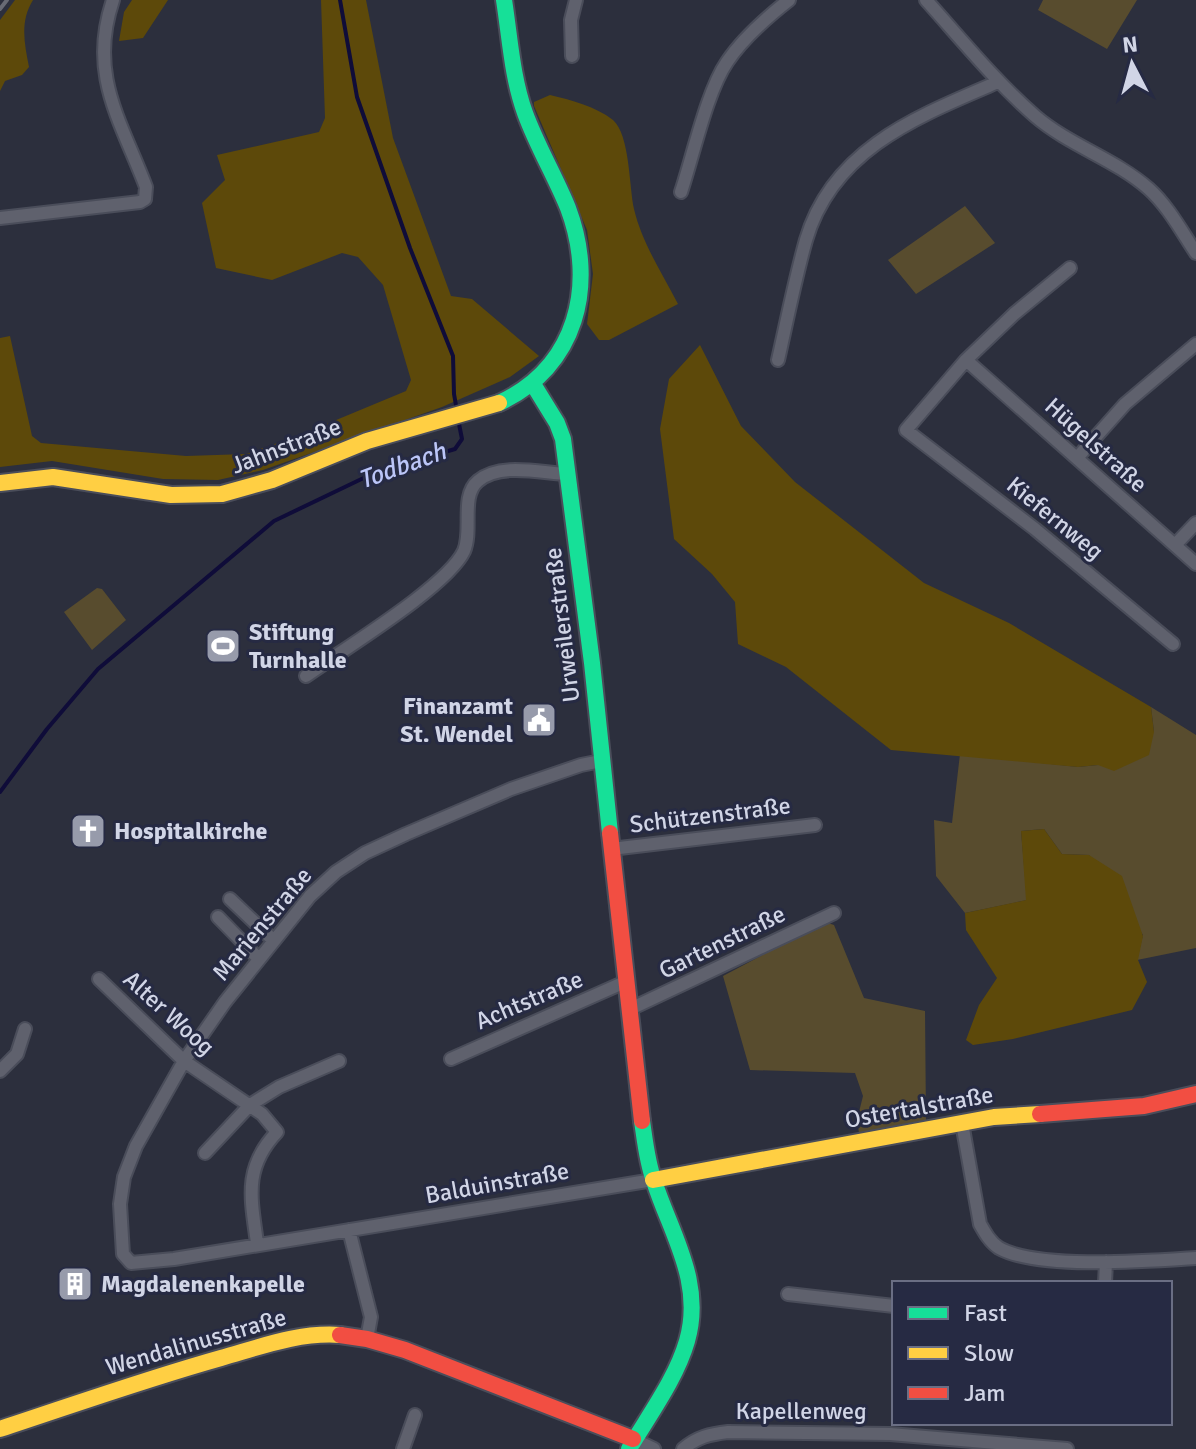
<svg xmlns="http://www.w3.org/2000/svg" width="1196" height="1449" viewBox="0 0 1196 1449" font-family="Signika,sans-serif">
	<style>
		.green { fill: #584c2e }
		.forest { fill: #5d490a }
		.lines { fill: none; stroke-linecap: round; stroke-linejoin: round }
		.stream { stroke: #0f0c39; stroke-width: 4 }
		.street-casing { stroke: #4a4d5a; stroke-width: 16 }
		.fast-casing { stroke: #4a4d5a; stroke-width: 20 }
		.slow-casing { stroke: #4a4d5a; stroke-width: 20 }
		.jam-casing { stroke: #4a4d5a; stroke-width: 20 }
		.street { stroke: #5f616d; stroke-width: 12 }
		.fast { stroke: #16e098; stroke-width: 16 }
		.slow { stroke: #ffcf43; stroke-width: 16 }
		.jam { stroke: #f24e42; stroke-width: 16 }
		.rail { stroke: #686a74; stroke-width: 4 }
		.labels { text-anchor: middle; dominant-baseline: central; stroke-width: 6; stroke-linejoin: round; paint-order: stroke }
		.street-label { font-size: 24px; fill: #d1d5e6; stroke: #262a43 }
		.poi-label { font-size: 24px; font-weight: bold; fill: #d1d5e6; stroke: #262a43; text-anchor: start }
		.water-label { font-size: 26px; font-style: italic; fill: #bbc5f7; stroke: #262a43 }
	</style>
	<rect width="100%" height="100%" fill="#2c2f3d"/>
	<path class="green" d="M1043,0H1137L1107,49L1038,10Z
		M965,206L995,243L916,294L888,260Z
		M97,588L102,589L126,620L92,650L64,612Z
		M1151,707L1196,735V948L1137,960L1143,935L1089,855L1062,854L1044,829L1021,831L1027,900L965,913L936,876L934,820L952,823L960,754L1078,767L1098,765L1154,732Z
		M825,922L834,925L864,998L925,1011L926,1120L859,1133L857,1120L863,1096L855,1073L750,1070L723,976Z"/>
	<path class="forest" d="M15,0H33C20,21 24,42 29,67L22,75L5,81L0,91V20Z
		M132,0H168L143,38L119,41L124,12Z
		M321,0H366L393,138L451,296L472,299L539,356L510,377L442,407L263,470L218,480L163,479L52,461L0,467V338L10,336L32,436L41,443L186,456L246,454L300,435L406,391L411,380L383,285L358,257L342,253L272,280L216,268L202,203L225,180L217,155L319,132L325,118Z
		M550,95C571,100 595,106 613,120C630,135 629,186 634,209C642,243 662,273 678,304L609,340H599L587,324L593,274L587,230L534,106V102Z
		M700,345L741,426L795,482L924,583L1009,623L1151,707L1154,732L1149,755L1114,771L1098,765L1078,767L891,750L786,667L738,644L735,602L712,574L674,539L660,429L669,379Z
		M1044,829L1062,854L1089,855L1122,876L1143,936L1138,960L1147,982L1132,1010L1013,1039L973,1045L966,1040L979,1005L997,978L966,930L965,913L1026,900L1021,831Z"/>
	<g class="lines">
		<path class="stream" d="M340,0L357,97L410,248L453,356L454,394L457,411
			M0,792L47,729L98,669L274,521L374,473L455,449L462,439L458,419"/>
		<defs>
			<path id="street" d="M926,0C962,40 995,81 1035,116C1070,146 1115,159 1149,189C1168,206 1182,232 1196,253
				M572,56L571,20L576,0
				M681,192C693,156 707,91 727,62C743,38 766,18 789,0
				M0,218L140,202L145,199L146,187C120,119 88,74 113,0
				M1070,268L1014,314L966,360L906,430L1035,529L1173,644
				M778,360C787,320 795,279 806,240C833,148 919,116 998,82
				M966,360L1196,564
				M1077,458L1125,404L1196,344
				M1175,545L1196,523
				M306,676C342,650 447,587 464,551C473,530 460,496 478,481C500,462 541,473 568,474
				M601,761L581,765L511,789L406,834L365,853L336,872L310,896L225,1002L184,1061L136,1146L124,1177L120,1204L123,1254L131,1263L174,1259L653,1180
				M611,849L815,825
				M230,899L273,940
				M218,917L258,958
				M99,979L184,1061L262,1114L277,1132C243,1168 251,1198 257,1243
				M628,1010L834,913
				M451,1059L625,982
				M0,1071L17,1054L25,1029
				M962,1123L980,1224C985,1233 990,1242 999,1248C1038,1270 1150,1261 1196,1258
				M205,1153L250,1105L279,1087L339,1061
				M349,1230L371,1317L367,1339
				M1105,1283L1106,1262
				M788,1294L894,1306
				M633,1439L654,1449
				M403,1449L415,1415
				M683,1449C697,1437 710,1434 728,1432L890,1434L1067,1449"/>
			<path id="fast" d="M533,384L557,423L563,439L592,663L610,833
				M499,403C577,367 597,285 568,208C555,176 537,146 525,113C512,77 510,38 504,0
				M629,1449C649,1415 676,1379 687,1341C704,1282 671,1234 654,1181C647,1162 645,1141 642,1121"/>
			<path id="slow" d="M0,483L53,477L171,495L222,494L272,480L367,441L499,403
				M653,1180L994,1117L1040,1114
				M0,1429C73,1405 146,1379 221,1358C260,1347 299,1332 340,1335"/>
			<path id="jam" d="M610,833L642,1121
				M1040,1114L1144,1106L1196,1094
				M340,1335L367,1339L405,1350L633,1439"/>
		</defs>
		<use href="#street" class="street-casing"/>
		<use href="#fast" class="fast-casing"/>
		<use href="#slow" class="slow-casing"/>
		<use href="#jam" class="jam-casing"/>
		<use href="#street" class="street"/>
		<use href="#fast" class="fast"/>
		<use href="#slow" class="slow"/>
		<use href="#jam" class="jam"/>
		<path class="rail" d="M0,9L7,0"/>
	</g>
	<defs>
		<symbol id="stadium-square" viewBox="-11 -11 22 22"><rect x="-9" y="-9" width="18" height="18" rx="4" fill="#979bab" stroke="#262a43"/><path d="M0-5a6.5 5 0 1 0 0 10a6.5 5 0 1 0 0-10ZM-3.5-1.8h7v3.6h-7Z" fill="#fff"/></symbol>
		<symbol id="civic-square" viewBox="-11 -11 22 22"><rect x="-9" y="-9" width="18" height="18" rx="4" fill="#979bab" stroke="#262a43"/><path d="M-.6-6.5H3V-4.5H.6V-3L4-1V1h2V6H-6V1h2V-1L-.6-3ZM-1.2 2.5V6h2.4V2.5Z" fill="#fff"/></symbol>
		<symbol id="church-square" viewBox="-11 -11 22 22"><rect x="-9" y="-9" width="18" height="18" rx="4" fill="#979bab" stroke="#262a43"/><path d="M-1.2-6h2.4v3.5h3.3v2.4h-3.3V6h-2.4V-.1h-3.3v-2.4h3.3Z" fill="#fff"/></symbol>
		<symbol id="building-square" viewBox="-11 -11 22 22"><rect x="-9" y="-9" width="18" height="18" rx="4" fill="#979bab" stroke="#262a43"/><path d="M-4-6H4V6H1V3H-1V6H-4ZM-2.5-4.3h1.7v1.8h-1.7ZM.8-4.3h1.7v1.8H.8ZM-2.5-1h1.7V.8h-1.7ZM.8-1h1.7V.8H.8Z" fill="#fff"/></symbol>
	</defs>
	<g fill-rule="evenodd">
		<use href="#stadium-square" x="203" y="626" width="40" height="40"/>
		<use href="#civic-square" x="519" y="700" width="40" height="40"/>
		<use href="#church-square" x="68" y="811" width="40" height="40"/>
		<use href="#building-square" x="55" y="1264" width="40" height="40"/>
	</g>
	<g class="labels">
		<g class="street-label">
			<text transform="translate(1096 445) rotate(42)">Hügelstraße</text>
			<text transform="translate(286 446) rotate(-21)">Jahnstraße</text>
			<text transform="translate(1055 518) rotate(39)">Kiefernweg</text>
			<text transform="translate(562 625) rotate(-97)">Urweilerstraße</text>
			<text transform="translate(710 815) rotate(-7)">Schützenstraße</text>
			<text transform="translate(262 924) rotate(-50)">Marienstraße</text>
			<text transform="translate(722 942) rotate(-26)">Gartenstraße</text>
			<text transform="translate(529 1000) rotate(-23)">Achtstraße</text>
			<text transform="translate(169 1013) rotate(42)">Alter Woog</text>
			<text transform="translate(919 1107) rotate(-10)">Ostertalstraße</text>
			<text transform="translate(497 1183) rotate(-10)">Balduinstraße</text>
			<text transform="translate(196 1342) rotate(-16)">Wendalinusstraße</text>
			<text x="801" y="1411">Kapellenweg</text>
		</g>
		<g class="poi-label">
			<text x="249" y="632">Stiftung<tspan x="249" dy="28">Turnhalle</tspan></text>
			<text x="513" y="706" text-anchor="end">Finanzamt<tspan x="513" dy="28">St. Wendel</tspan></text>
			<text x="114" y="831">Hospitalkirche</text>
			<text x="101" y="1284">Magdalenenkapelle</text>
		</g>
		<g class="water-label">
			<text transform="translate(402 466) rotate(-20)">Todbach</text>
		</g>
	</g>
	<rect x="892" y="1281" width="280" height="144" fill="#262a43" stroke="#6a6e84" stroke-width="2"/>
	<rect x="908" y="1307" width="40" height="12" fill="#16e098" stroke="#6a6e84" stroke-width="2"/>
	<text x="964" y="1321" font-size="24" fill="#d1d5e6">Fast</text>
	<rect x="908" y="1347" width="40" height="12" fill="#ffcf43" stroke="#6a6e84" stroke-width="2"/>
	<text x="964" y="1361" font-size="24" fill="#d1d5e6">Slow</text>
	<rect x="908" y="1387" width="40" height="12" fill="#f24e42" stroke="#6a6e84" stroke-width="2"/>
	<text x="964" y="1401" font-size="24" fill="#d1d5e6">Jam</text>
	<g transform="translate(1132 64) rotate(354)" stroke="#262a43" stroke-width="6" paint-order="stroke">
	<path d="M0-6L14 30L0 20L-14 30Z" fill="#d1d5e6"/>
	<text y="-12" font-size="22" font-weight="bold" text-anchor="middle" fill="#d1d5e6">N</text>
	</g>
</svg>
